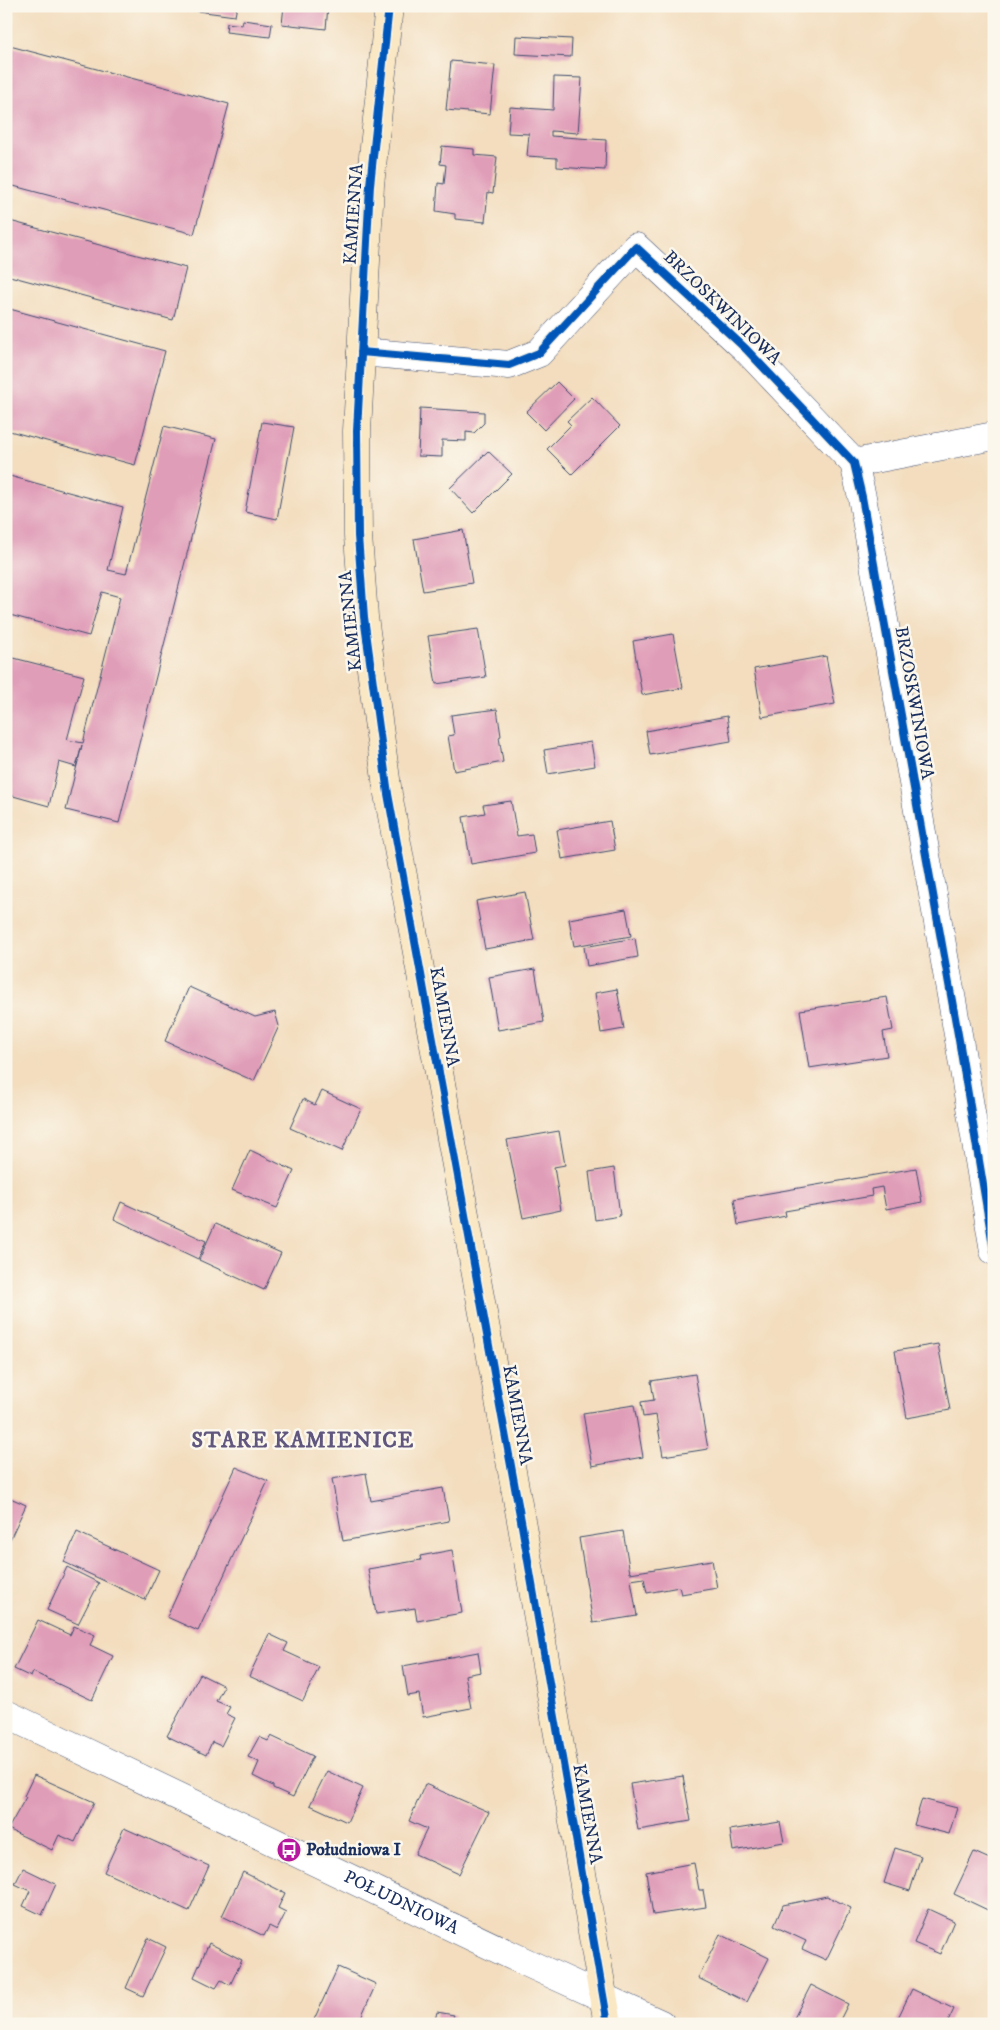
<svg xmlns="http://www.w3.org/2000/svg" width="1000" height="2030" viewBox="0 0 1000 2030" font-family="'IM FELL DW Pica',serif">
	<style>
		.building { fill: #e09db8 }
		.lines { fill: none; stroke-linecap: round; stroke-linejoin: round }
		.street-casing { stroke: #3b496c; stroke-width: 29 }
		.secondary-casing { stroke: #3b496c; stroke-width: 29 }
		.street { stroke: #fff; stroke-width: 28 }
		.secondary { stroke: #fae7c3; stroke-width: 28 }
		.cycleway-casing { stroke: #fbf7ec; stroke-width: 11 }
		.cycleway { stroke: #0057b8; stroke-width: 8 }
		.labels { text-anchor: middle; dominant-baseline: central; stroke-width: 5; stroke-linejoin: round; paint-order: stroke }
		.street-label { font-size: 18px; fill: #1b2f5e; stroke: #fbf7ec }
		.poi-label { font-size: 18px; font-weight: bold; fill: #1b2f5e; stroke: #fbf7ec; text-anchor: start }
		.district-label { font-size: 22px; font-weight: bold; letter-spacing: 1px; fill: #60567e; stroke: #fbf7ec }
	</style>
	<rect width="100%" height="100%" fill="#fbf7ec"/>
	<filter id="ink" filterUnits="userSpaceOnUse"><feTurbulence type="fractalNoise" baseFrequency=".02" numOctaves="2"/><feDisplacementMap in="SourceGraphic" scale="10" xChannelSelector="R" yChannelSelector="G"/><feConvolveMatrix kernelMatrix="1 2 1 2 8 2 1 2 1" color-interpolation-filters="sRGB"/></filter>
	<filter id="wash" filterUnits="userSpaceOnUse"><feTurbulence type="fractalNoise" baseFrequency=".0096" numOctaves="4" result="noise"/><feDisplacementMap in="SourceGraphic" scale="20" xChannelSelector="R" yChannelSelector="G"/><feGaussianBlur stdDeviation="1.12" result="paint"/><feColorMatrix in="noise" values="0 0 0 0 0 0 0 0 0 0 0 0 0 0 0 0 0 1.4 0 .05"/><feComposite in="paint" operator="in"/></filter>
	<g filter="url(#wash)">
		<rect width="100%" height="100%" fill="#f3ddbe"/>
		<g id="blocks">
			<path class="building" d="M198,6H237L235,16L197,11Z
				M284,6H328L326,29L282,24Z
				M243,20L272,24L270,37L226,32L227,23L242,25Z
				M516,36L572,39L571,57L515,54Z
				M6,45L229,104L194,234L6,184Z
				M451,61L495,65L490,114L446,110Z
				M554,77L582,78L578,133L551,131V136L606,140L605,170L557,167V158L527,156L529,134L508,133L510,107L553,110Z
				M442,146L474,149V155L497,157L493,193L488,192L485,222L455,219V214L436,211L438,183L444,184L446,165L440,164Z
				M6,220L186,268L173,320L6,275Z
				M6,308L165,351L135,465L6,430Z
				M557,382L574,399L544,430L526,412Z
				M592,397L620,426L572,474L547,449L571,425L567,421Z
				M420,408L484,412V423L474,433L466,432V441L442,440V457L418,456Z
				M262,422L294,427L277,519L245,512Z
				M164,426L216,439L119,823L66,810L82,745L76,767L59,762L49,806L6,794V656L84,676L67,740L83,743L120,597L102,592L89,636L6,614V475L123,507L108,570L126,574Z
				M488,451L512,474L473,513L450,488Z
				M463,530L472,583L423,591L414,539Z
				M478,629L486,677L436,684L428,636Z
				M673,634L683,688L642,695L633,641Z
				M826,656L835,704L762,717L754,669Z
				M497,709L501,736L499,737L503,762L454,771L448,736L454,735L451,715Z
				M727,716L731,741L650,755L646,731Z
				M591,742L595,766L548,774L544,750Z
				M511,801L517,836L532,834L535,853L471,864L463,817L485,813L483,805Z
				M610,821L615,850L562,859L557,830Z
				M525,892L534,940L485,949L476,901Z
				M626,909L631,936L574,946L569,919Z
				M635,938L638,957L587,966L584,947Z
				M535,969L544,1022L498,1030L489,977Z
				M189,987L255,1017L275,1012L279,1026L254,1081L165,1041Z
				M617,989L624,1029L601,1033L595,993Z
				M887,997L893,1030L883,1032L887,1056L809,1068L800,1010Z
				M322,1091L361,1109L342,1151L290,1128L303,1099L315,1105Z
				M559,1131L565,1165L554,1167L561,1210L523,1218L507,1140Z
				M250,1150L294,1171L277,1208L232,1190Z
				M614,1168L620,1216L595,1220L589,1172Z
				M916,1168L922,1202L886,1209L882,1187L871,1189L872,1196L785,1211L786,1216L738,1225L734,1199Z
				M121,1202L206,1241L198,1259L114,1219Z
				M215,1224L281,1253L264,1290L199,1260Z
				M938,1344L950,1410L907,1418L895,1351Z
				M695,1374L708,1449L663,1456L656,1415L643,1417L641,1402L654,1400L651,1381Z
				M634,1405L643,1457L592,1466L583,1413Z
				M236,1467L268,1481L198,1631L167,1617Z
				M366,1473L371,1501L443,1488L449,1521L343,1541L332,1479Z
				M6,1496L26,1505L6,1548Z
				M623,1531L630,1573L712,1560L717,1588L681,1594L679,1587L647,1593L644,1578L631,1580L637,1616L593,1623L579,1538Z
				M77,1532L159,1570L145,1600L64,1562Z
				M452,1550L462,1613L417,1621L415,1608L376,1614L368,1569L421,1560L420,1556Z
				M67,1567L99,1583L78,1624L47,1610Z
				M38,1620L70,1635L74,1626L95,1635L90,1645L113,1656L92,1700L33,1672L31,1677L14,1669Z
				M269,1634L288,1643L284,1651L319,1667L303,1701L249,1676Z
				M478,1652L481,1672L465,1675L471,1708L423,1717L419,1694L408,1696L403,1666Z
				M200,1674L224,1686L216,1701L230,1707L226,1714L235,1718L221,1746L212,1742L206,1755L167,1736Z
				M271,1736L313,1756L293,1797L273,1788V1786L253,1776L259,1762L248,1757L259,1737L268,1741Z
				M327,1771L363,1788L347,1822L310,1805Z
				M34,1775L94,1802L75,1842L59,1835L52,1850L8,1829L26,1797L24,1796Z
				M683,1776L691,1821L638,1830L630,1784Z
				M425,1784L489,1812L459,1874L415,1854L427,1829L409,1821Z
				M922,1799L957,1808L949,1834L914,1825Z
				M780,1822L784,1842L733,1851L730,1830Z
				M124,1828L209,1866L189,1911L104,1872Z
				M895,1848L921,1856L910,1891L884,1883Z
				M974,1852L994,1861V1913L954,1894Z
				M694,1863L699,1890H703L706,1907L653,1915L646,1872Z
				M23,1868L56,1884L42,1915L23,1906L30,1891L15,1884Z
				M243,1872L285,1893L278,1908L286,1912L277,1930L269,1926L264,1936L222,1916Z
				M827,1896L851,1908L826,1960L802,1949L806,1941L774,1926L783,1905Z
				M928,1909L954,1921L940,1954L914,1943Z
				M720,1934L769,1958L747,2002L698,1978Z
				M148,1938L166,1947L143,1996L126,1988Z
				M209,1943L242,1960L230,1985L221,1980L216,1988L194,1977Z
				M338,1967L376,1984L361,2017L375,2024H312Z
				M811,1985L848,2004L838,2024H791Z
				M912,1989L954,2009L947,2024H895Z
				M437,2012L454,2015L451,2024H434Z"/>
		</g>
	</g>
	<g filter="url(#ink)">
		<use href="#blocks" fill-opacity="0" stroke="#3b496c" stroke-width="1"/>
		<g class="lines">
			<defs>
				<g id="street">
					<path d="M361,352L509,365L539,353L636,247L746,349L854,463L862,497L959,1040L994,1251"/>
					<path d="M854,463L994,436"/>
					<path id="s1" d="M6,1714L523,1961L661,2024"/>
				</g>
				<path id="secondary" d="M389,6L370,185L357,431L358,536L364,617L388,794L522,1526L608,2024"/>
			</defs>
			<use href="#street" class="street-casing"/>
			<use href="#secondary" class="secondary-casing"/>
			<use href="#street" class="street"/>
			<use href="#secondary" class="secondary"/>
			<defs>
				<path id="cycleway" d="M389,6L370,185L357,431L358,536L364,617L388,794L522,1526L608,2024
					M361,352L509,365L539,353L636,247L746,349L854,463L862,497L959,1040L994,1251"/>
			</defs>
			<use href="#cycleway" class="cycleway-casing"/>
			<use href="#cycleway" class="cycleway"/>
		</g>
	</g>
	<defs>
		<symbol id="bus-disc" viewBox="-11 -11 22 22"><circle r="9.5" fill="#b5179e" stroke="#fbf7ec"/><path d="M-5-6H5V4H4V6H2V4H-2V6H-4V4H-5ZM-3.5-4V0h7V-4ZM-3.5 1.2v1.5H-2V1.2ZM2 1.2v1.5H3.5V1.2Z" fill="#fff"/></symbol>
	</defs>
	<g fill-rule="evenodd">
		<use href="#bus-disc" x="275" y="1836" width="28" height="28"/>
	</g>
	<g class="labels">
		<g class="street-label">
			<text transform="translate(354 214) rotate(-86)">KAMIENNA</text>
			<text transform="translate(722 308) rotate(44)">BRZOSKWINIOWA</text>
			<text transform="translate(351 621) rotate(-96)">KAMIENNA</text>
			<text transform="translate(914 703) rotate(80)">BRZOSKWINIOWA</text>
			<text transform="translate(444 1017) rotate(80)">KAMIENNA</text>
			<text transform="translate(517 1415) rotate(80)">KAMIENNA</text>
			<text transform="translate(587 1814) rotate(80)">KAMIENNA</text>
			<text stroke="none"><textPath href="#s1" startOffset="438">POŁUDNIOWA</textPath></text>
		</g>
		<g class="poi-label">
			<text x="306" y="1850">Południowa I</text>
		</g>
		<g class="district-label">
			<text x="303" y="1440">STARE KAMIENICE</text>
		</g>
	</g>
	<rect width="1000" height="2030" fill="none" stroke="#fbf7ec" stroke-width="25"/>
</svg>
